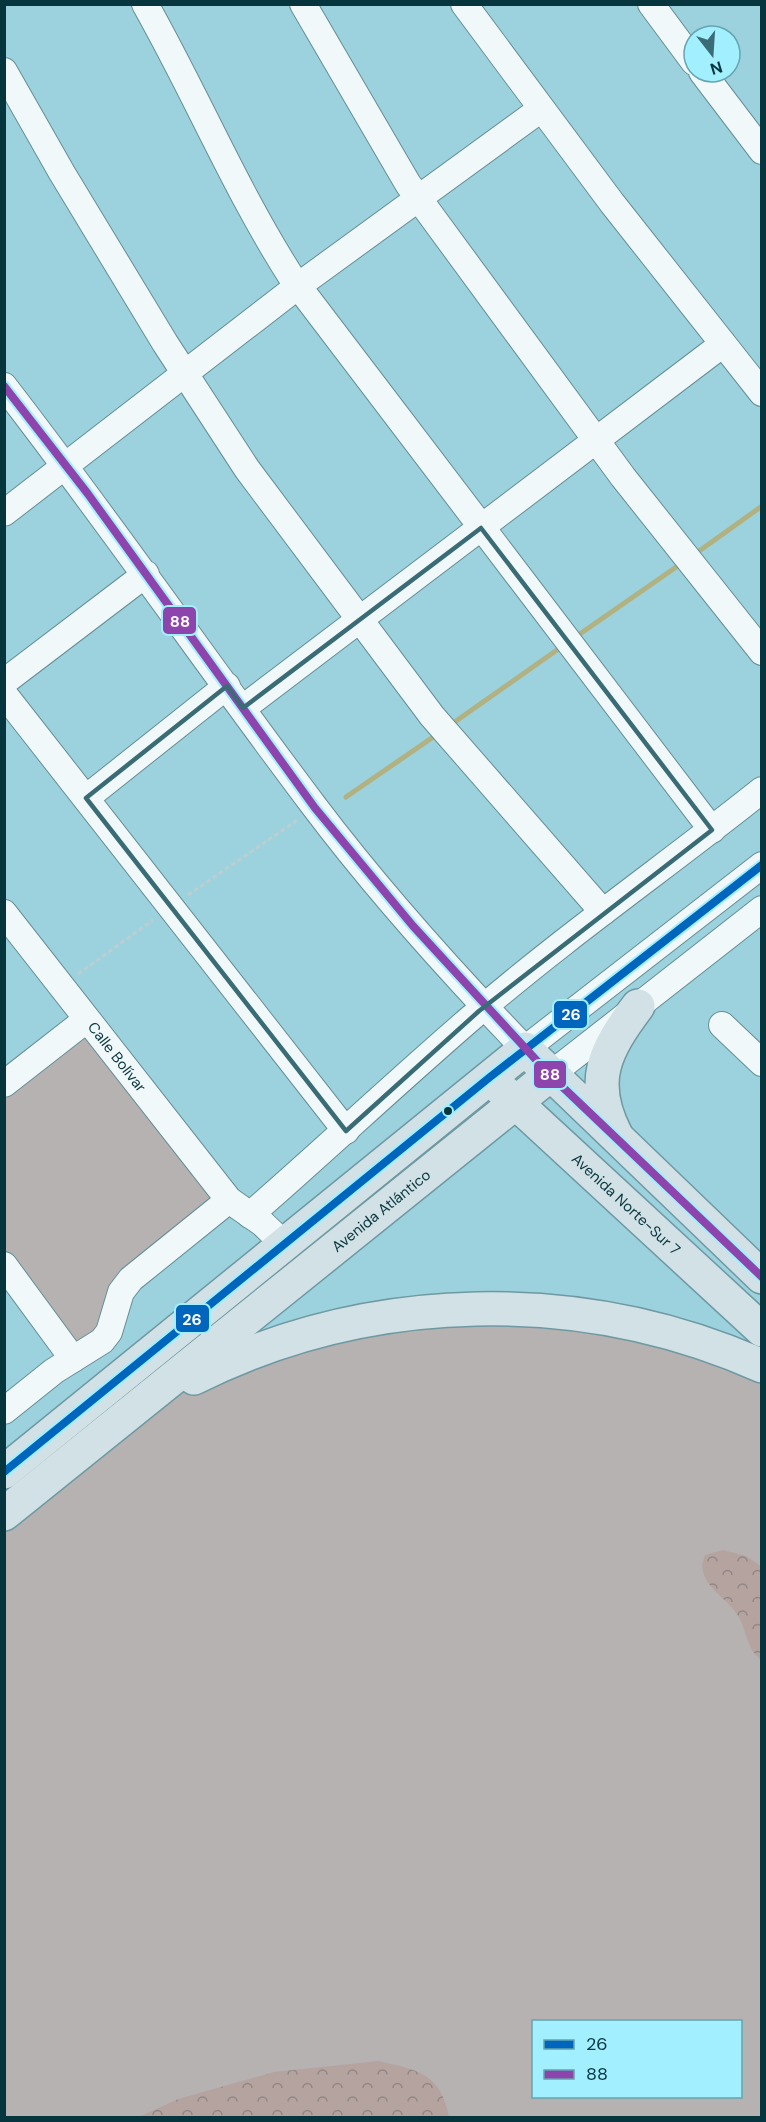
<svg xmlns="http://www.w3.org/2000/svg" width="766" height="2122" viewBox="0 0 766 2122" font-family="'DM Sans',sans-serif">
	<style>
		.green { fill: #b6b2b1; fill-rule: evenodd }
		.forest { fill: url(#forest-crowns) }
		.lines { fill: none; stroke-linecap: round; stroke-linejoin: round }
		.stream { stroke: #b1b181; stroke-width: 5 }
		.minor-casing { stroke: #668e96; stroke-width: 28 }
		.major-casing { stroke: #6e99a2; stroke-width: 36 }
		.path { stroke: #bdced1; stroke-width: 3; stroke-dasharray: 4.5 3; stroke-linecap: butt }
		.minor { stroke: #f0f8fa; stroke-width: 26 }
		.major { stroke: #d1e1e5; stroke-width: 33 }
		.bus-1-casing { stroke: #a2efff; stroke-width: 12 }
		.bus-2-casing { stroke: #a2efff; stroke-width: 12 }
		.bus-1 { stroke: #0065bd; stroke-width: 8 }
		.bus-2 { stroke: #8e44ad; stroke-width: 8 }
		.marked { fill: none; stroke: #3a6c75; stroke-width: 4.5; stroke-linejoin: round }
		.bus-dot { fill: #06353d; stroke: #a2efff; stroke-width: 2 }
		.labels { text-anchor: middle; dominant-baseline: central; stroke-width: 4.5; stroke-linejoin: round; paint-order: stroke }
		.street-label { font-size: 15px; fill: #06353d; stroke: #a2efff }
		.line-badge { stroke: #a2efff; stroke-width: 2 }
		.badge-label { font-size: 16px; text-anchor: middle; font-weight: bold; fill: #fff }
	</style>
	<defs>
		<pattern id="forest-crowns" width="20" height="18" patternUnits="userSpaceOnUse" patternTransform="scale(1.5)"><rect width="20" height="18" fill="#b5a3a0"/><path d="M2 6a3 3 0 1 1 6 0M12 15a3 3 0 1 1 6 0" fill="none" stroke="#918684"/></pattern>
	</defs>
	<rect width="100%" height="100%" fill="#9cd2de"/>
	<path class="green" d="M86,1020L229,1200L115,1308L73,1359L5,1265V1084Z
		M519,1308L761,1366V2117L5,2118V1514L217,1366ZM534,2022H740V2096H534Z"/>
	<path class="forest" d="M723,1550L746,1556L761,1566V1660C747,1650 747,1631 738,1616C730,1602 710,1590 705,1577C701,1568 702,1564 705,1555Z
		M378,2061C416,2069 441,2073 449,2117H139L178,2099L274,2072Z"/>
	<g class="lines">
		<path class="stream" d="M695,554L762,506
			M574,638L682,563
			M449,726L564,645
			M346,797L439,733"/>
		<defs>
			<g id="minor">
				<path d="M145,4C196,94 236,191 292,278L712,830"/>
				<path d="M303,4L408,184L623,477L762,652"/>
				<path d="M464,4L612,203L762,393"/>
				<path d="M651,4L694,62"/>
				<path d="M4,71L62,173L165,343L247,469L432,716L603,912"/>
				<path d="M702,72L762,151"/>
				<path d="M4,386C111,524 209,667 314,806C378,891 451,972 525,1049L762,865"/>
				<path d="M4,513L298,286L541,109"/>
				<path d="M4,682L146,574"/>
				<path d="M4,694L346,1131"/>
				<path d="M243,708L723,344"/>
				<path d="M86,798L227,686"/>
				<path id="s1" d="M4,913L229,1200L262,1223L285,1245"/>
				<path d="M722,1025L762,1063"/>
				<path d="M550,1075L762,909"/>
				<path d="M4,1084L86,1020"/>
				<path d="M250,1215C327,1148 401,1078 478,1012C569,934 668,865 762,790"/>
				<path d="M4,1265L73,1359"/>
				<path d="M4,1411L54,1371L102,1341L109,1332L121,1292L131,1279L229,1200"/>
			</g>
			<g id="major">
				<path id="s2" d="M501,1089L762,1330"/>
				<path d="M616,1135C588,1081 605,1050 638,1006"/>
				<path d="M194,1378C370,1290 582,1286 762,1366"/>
				<path d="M4,1472L525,1049L762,1277"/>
				<path id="s3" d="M4,1514L550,1075"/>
			</g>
		</defs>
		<use href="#minor" class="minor-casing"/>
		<use href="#major" class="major-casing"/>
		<path class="path" d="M188,895L299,819
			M78,974L153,920"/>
		<use href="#minor" class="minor"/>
		<use href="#major" class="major"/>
		<defs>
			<path id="bus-1" d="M4,1472L490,1077L762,865"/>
			<path id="bus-2" d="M4,386L88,494L315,808L413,926L550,1075L762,1277"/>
		</defs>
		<use href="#bus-1" class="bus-1-casing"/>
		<use href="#bus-2" class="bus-2-casing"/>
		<use href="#bus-1" class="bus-1"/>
		<use href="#bus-2" class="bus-2"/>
	</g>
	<path class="marked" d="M481,528L712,830L479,1011L346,1131L86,798L227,686L243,708Z"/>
	<circle class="bus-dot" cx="448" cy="1111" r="5"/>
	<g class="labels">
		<g class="street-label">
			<text stroke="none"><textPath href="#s1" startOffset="183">Calle Bolívar</textPath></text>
			<text stroke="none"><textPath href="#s2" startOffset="170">Avenida Norte-Sur 7</textPath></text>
			<text stroke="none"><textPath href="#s3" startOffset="484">Avenida Atlántico</textPath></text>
		</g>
	</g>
	<g class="line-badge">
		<rect x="162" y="606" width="35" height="29" rx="6" fill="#8e44ad"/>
		<rect x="553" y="1000" width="35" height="29" rx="6" fill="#0065bd"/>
		<rect x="533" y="1060" width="34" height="29" rx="6" fill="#8e44ad"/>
		<rect x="175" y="1304" width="35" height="29" rx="6" fill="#0065bd"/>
	</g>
	<g class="badge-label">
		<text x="180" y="627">88</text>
		<text x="571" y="1020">26</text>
		<text x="550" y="1080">88</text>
		<text x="192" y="1325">26</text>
	</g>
	<rect width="766" height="2122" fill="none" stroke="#06353d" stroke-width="12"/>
	<rect x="532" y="2020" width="210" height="78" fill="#a2efff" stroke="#64a5b1" stroke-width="1.5"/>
	<rect x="544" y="2040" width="30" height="9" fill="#0065bd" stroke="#64a5b1" stroke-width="1.5"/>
	<text x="586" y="2050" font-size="18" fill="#06353d">26</text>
	<rect x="544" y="2070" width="30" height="9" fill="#8e44ad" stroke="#64a5b1" stroke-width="1.5"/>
	<text x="586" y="2080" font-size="18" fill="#06353d">88</text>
	<g transform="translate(712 54) rotate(163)"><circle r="28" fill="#a2efff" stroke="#64a5b1" stroke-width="1.5"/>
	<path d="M0-4.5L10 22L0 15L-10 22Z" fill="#3a6c75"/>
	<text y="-9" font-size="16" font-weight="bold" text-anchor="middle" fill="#06353d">N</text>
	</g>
</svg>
